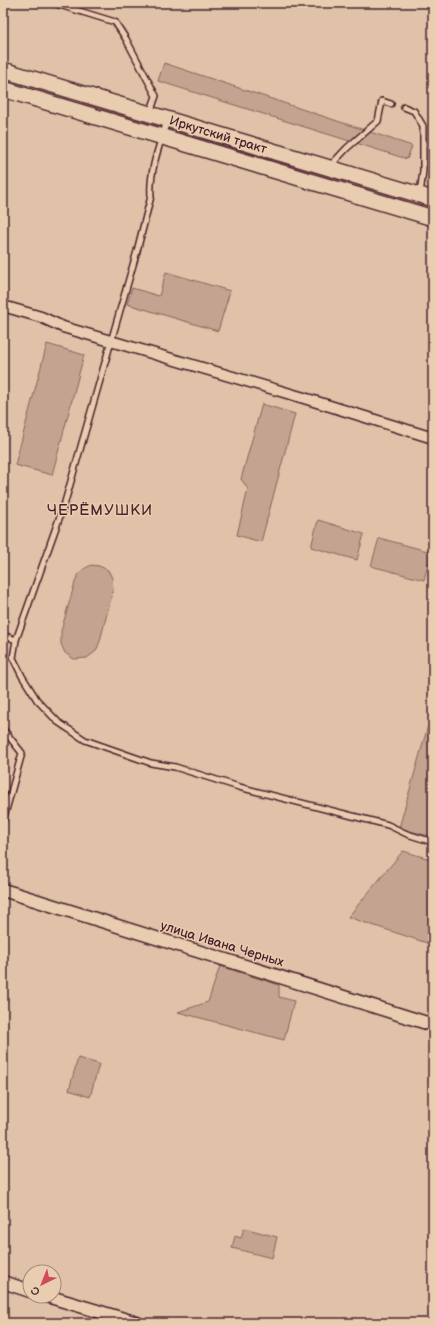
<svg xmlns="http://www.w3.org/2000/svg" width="436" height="1326" viewBox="0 0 436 1326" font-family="'Balsamiq Sans',sans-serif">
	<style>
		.green { fill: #c4a490; stroke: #87625e }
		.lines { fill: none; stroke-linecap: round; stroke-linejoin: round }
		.service-casing { stroke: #4a1f2b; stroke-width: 8 }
		.minor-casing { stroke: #4a1f2b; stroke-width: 13 }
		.tertiary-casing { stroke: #4a1f2b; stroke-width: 15 }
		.primary-casing { stroke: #4a1f2b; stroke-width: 18 }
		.service { stroke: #e9cdb0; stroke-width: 5 }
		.minor { stroke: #e9cdb0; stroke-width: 10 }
		.tertiary { stroke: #e9cdb0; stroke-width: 12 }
		.primary { stroke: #e9cdb0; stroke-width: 15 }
		.labels { text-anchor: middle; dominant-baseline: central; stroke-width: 3; stroke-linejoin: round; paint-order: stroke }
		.street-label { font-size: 13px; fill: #4a1f2b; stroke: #e9cdb0 }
		.quarter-label { font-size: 15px; letter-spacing: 1px; fill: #4a1f2b; stroke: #e9cdb0 }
	</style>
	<rect width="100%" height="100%" fill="#dfc2a8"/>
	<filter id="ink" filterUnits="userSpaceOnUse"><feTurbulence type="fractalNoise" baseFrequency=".025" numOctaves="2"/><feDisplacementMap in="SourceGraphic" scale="8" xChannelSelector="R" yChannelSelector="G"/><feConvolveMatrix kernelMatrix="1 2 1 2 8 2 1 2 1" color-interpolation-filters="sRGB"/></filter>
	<g filter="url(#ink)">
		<path class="green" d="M164,63L412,146L407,159L158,81Z
			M433,122V157L429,123Z
			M166,272L230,291L218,331L127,304L132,288L159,296Z
			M47,344L84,355L52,475L15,465Z
			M262,404L295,414L261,542L237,535L248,489L241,479Z
			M318,520L364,534L357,560L311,547Z
			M379,538L431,552L424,580L371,566Z
			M92,565L99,566L108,570L112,578L113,590L100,641L96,651L87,658L74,659L65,653L61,644V631L76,579C80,571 84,568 92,565Z
			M433,708V837L399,828Z
			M403,851L433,860V945L348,917Z
			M220,966L279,985V997L294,1001L284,1040L178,1012L208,1002Z
			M78,1058L99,1064L90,1097L69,1090Z
			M244,1228L277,1237L272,1258L232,1248L235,1236L241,1238Z"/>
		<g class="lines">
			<defs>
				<path id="service" d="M53,3L115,22L126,39L156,96L150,113
					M404,107L414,111L423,126V171L420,194
					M167,121C160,144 149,171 151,196L137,251L65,502L16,640L13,658L22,676L37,700L58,722L85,740L151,763L175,767L239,787L388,825L407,834L433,842
					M331,165L347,148L378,121L382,101L391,104
					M3,635L16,640
					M3,729L22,753L3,821"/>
				<path id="minor" d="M3,306L41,317L63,327L304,398L433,438"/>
				<path id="tertiary" d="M3,890L433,1025
					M3,1282L30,1291
					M47,1296L137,1323"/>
				<path id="primary" d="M3,70L433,199
					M3,89L433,218"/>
			</defs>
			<use href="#service" class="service-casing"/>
			<use href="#minor" class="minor-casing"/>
			<use href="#tertiary" class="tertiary-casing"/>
			<use href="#primary" class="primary-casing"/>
			<use href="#service" class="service"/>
			<use href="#minor" class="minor"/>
			<use href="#tertiary" class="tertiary"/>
			<use href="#primary" class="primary"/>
		</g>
	</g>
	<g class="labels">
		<g class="street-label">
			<text transform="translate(218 135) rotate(17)">Иркутский тракт</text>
			<text transform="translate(222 944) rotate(17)">улица Ивана Черных</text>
		</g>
		<g class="quarter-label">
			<text x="100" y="510">ЧЕРЁМУШКИ</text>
		</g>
	</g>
	<rect width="436" height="1326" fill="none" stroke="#e9cdb0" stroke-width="16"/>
	<rect x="8" y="8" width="420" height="1310" fill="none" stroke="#4a1f2b" stroke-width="1.5" filter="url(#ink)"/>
	<g transform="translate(42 1284) rotate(223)"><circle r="19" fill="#e9cdb0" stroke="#a9877b"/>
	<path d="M0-3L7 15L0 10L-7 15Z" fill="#d1495b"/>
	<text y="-6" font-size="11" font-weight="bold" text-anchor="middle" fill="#4a1f2b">С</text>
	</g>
</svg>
